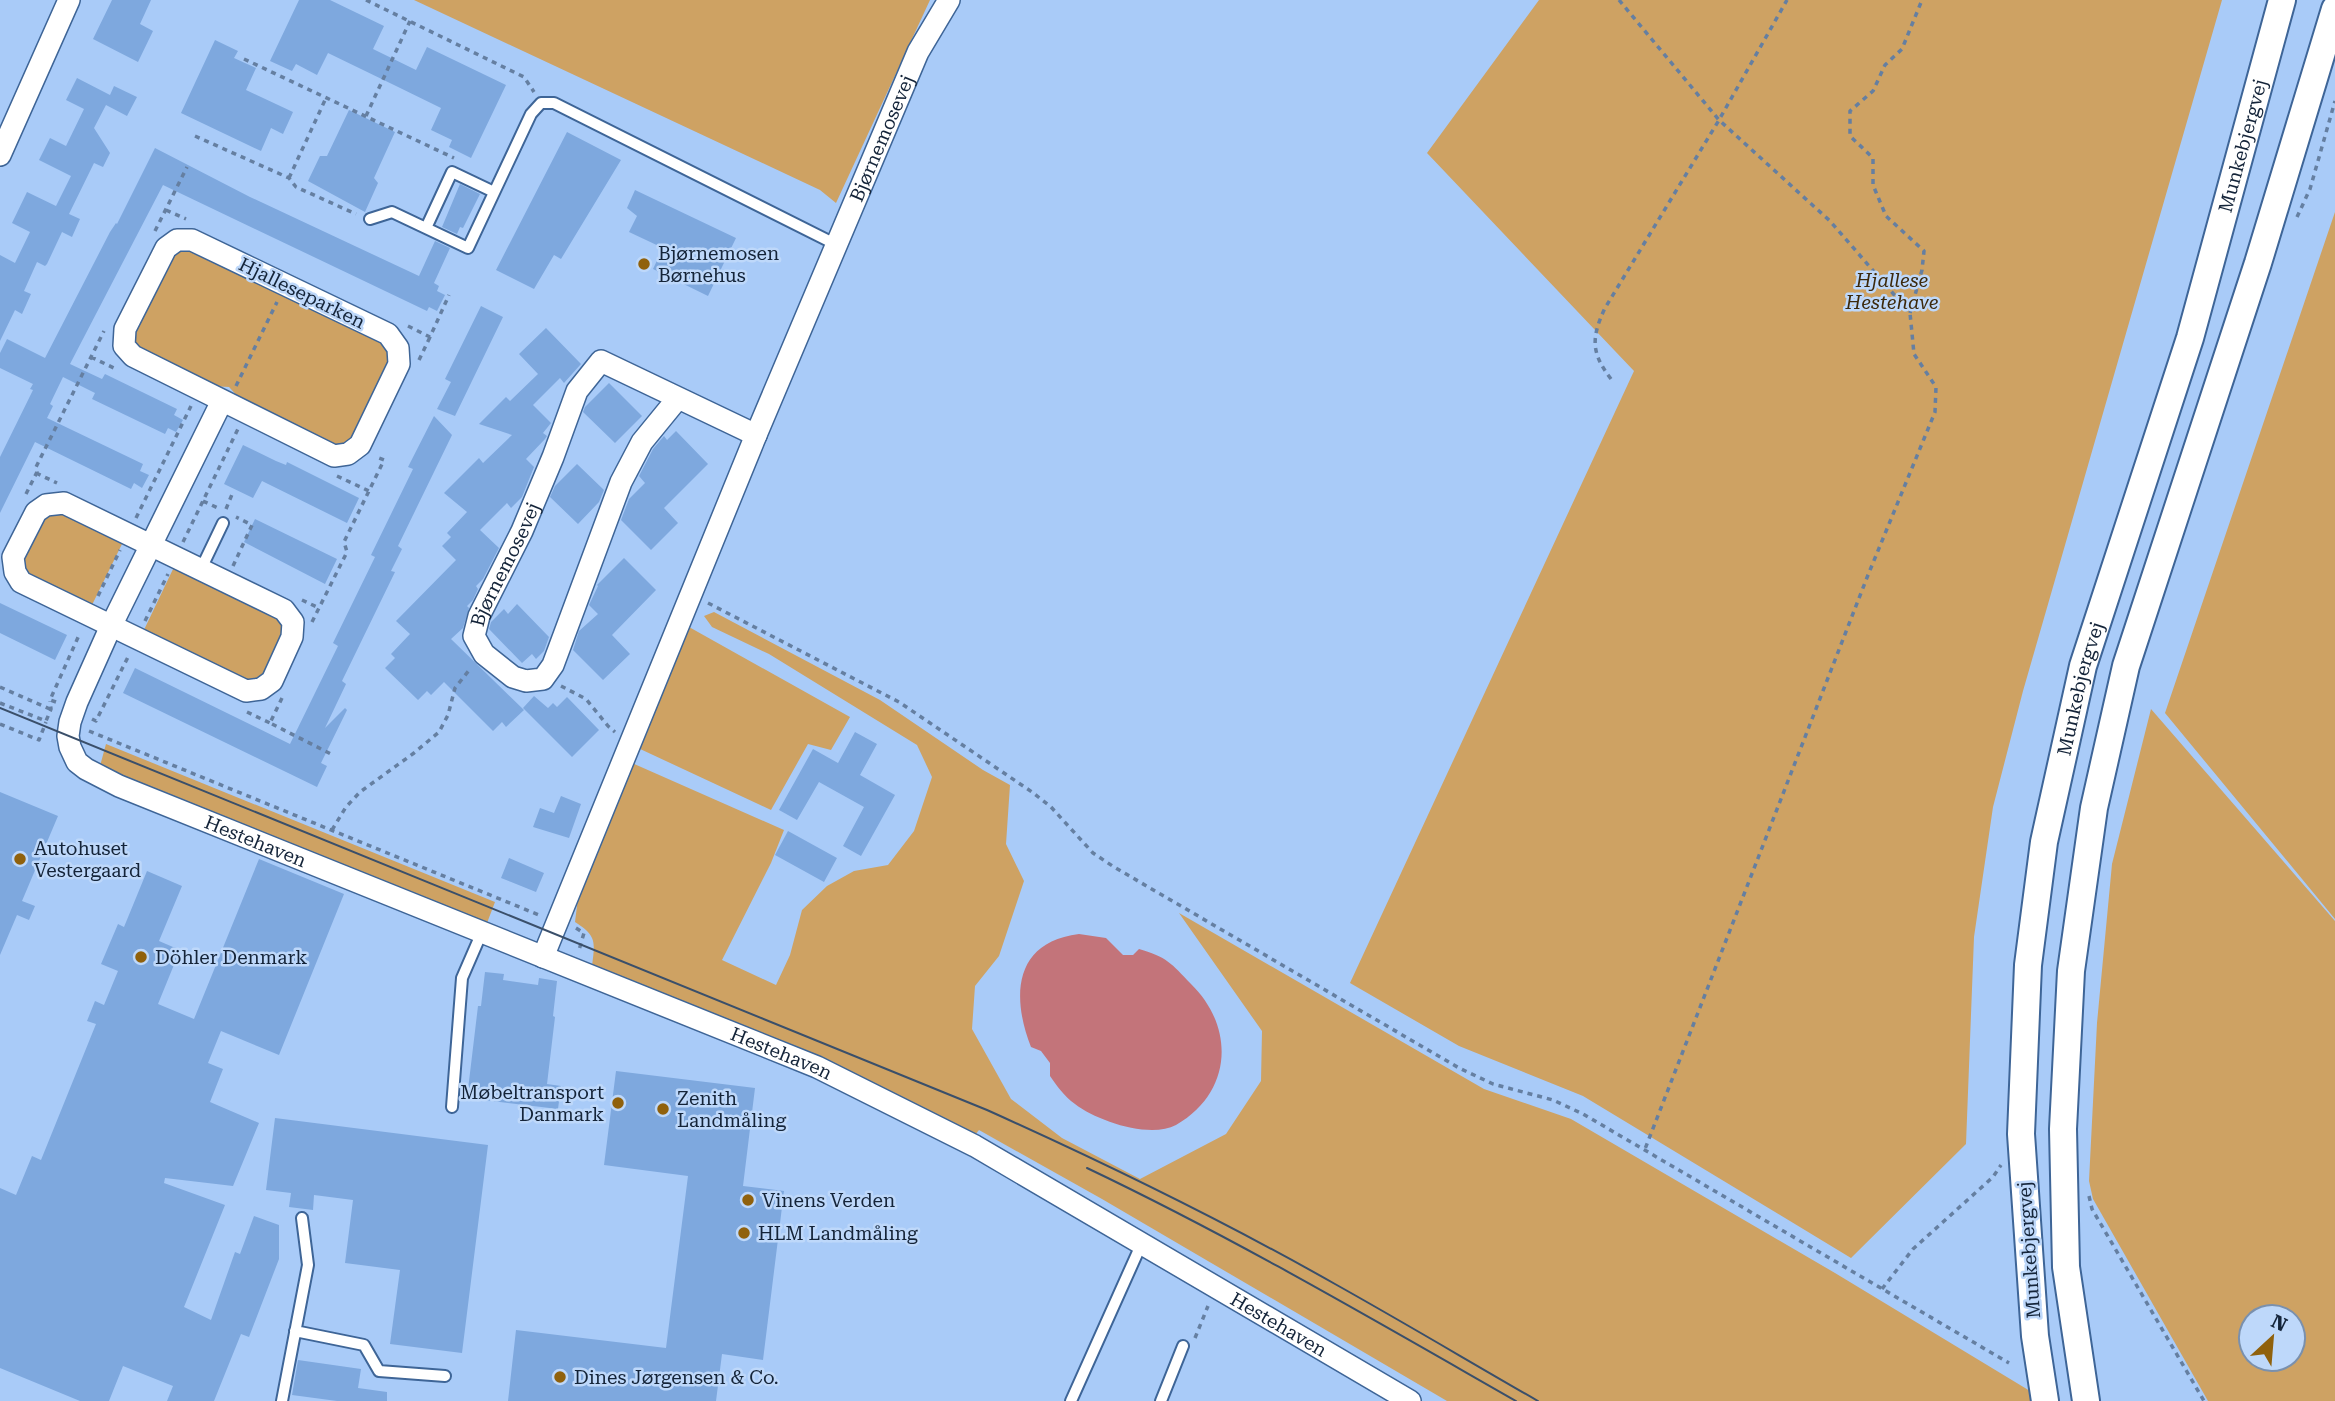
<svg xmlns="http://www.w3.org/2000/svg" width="2335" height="1401" viewBox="0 0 2335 1401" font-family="'Roboto Serif',serif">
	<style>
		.green { fill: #cea263; fill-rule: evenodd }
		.water { fill: #c3747a }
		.building { fill: #7ea8de }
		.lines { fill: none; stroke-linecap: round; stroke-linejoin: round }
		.service-casing { stroke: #3e6597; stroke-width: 14 }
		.minor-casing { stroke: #3e6597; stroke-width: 24 }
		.tertiary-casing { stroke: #3e6597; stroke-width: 30 }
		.path { stroke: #657fa1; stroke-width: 3.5; stroke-dasharray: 5 5; stroke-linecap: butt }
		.service { stroke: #fff; stroke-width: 10 }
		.minor { stroke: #fff; stroke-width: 21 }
		.tertiary { stroke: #fff; stroke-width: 26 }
		.tram { stroke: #3a4f6a; stroke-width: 2 }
		.poi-dot { fill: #90610c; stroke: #bed8fa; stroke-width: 2.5 }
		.labels { text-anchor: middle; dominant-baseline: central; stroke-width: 5; stroke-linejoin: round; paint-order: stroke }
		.street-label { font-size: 19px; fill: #142439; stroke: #bed8fa }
		.poi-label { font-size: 19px; fill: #142439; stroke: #bed8fa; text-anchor: start }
		.park-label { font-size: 19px; font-style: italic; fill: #3c290b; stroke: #bed8fa }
	</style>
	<rect width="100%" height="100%" fill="#a9cbf8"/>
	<path class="green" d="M414,0H930L836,203L820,190Z
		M1539,0H2222L2023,691L1993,807L1974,937L1966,1144L1851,1258L1583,1096L1459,1046L1350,983L1634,371L1427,153Z
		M2335,212V919L2165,713Z
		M188,247L385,343L391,359L352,440L334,446L241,400L229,387L212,386L140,351L133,341L135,331L171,255L181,248Z
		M61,511L123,542L91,607L30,577L23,567V561L45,516Z
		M174,567L280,619L284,634L263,677L246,682L143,632Z
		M714,612L880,700L983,770L1010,785L1006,844L1024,881L999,956L975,986L972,1029L1011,1099L1062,1138L1140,1179L1226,1134L1261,1081L1262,1031L1179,913L1484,1089L1571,1119L1835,1273L2030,1391L2032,1401H1447L1102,1199L979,1130L975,1135L850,1071L592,966C595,942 597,936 575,922L578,898L632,763L784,830L771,863L722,960L776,985L790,955L802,910L827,886L854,871L888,865L914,831L932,777L917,745L769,654L712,627L704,616Z
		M689,627L850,717L831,750L808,744L771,810L638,748Z
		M2151,709L2335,921V1401H2208L2093,1199L2089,1181L2097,1023L2112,864ZM2251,1317H2293V1359H2251Z
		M106,744L495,902L487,923L100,766Z"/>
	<path class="water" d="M1079,934L1106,938L1123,955H1133L1139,949C1167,957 1171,963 1191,984C1235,1027 1233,1092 1176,1125C1150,1139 1097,1121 1075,1104C1064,1096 1057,1086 1050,1076V1063L1041,1051L1031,1047C1011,996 1014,942 1079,934Z"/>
	<path class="building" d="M112,0H151L140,24L153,31L138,62L93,39Z
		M299,0H330L384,26L373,49L416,70L427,47L506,85L471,158L449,147L452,140L431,130L441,108L394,85L328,53L317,75L296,64L292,71L270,61Z
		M215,40L238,51L234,58L256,68L246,90L293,112L283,134L271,128L261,151L181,113Z
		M77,78L110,95L114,86L137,97L127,116L106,105L94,128L110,153L103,167L94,163L69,214L80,219L72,237L62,232L47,264L45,266L37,262L24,291L31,294L22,314L15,310L0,341V255L15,263L30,232L12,223L27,192L56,206L71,176L39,160L50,138L66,146L84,109L66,100Z
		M349,110L395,132L374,178L378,183L365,212L308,181L320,156H327Z
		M567,132L621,160L561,259L554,255L534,289L496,270Z
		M155,148L250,197L419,276L435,241L450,248L434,283L439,286L437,291L445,295L437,311L429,307L427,311L163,185L70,364L102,379L105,374L177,409L174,415L183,420L176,432L168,428L165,434L92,399L95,393L63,377L50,404L53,406L47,418L143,464L140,471L149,475L142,488L134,483L131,489L35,442L0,513V457L33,390L30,389L33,384L0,368V353L7,339L45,358L110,232L116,223L117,224Z
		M460,184L480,194L463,228L460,227L457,234L442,227Z
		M635,190L736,238L708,296L653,269L663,248L629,232L637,216L627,208Z
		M481,306L503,317L455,416L437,409L451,382L445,379Z
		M546,328L581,364L564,383L560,378L533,405L551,423L543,433L547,436L545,439L526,459L534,467L522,497L511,508L507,503L480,530L499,548L483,579L476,586L478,589L473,600L467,606L469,608L463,628L451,639L524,710L506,727L502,722L493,731L444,682L431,695L427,691L418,700L385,668L395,658L391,654L410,634L396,621L456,560L442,546L451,537L447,533L467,512L444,493L479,458L483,463L512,435L479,424L506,397L510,401L538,374L519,354Z
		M609,383L642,416L615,443L583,412L585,407Z
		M434,416L452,435L398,546L402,549L391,571L395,572L342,681L346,684L325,728L345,708L347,710L321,763L327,766L317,787L123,693L135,668L290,744L338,646L333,643L375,557L371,555L413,469L408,467Z
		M676,431L708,464L664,508L678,523L651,550L621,520L629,499L645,483L639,476L653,449L664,436L667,440Z
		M243,445L276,461L286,465L287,462L359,498L347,523L262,481L253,498L224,484Z
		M577,464L604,490L599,502L578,524L550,497L555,486Z
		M255,519L337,559L325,584L244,542Z
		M624,558L656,590L612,635L630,654L603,680L573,650L579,631L598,614L589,605L598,586L597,585Z
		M0,603L67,635L55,660L0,633Z
		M517,604L549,637L544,651L536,659L532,654L522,663L489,629L491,622L504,609L508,614Z
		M534,696L548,708L553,703L557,707L567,697L599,730L572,757L523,708Z
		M855,732L877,744L860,775L895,795L861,856L843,846L864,807L819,782L797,820L779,810L813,749L838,763Z
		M0,792L58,816L22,901L35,906L29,920L17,915L0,955Z
		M561,796L581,804L569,838L533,827L540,808L554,813Z
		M788,831L837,858L824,882L775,855Z
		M509,858L544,873L536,892L501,878Z
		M259,859L344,894L279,1055L221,1031L208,1063L223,1069L210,1102L259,1123L233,1186L165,1178L164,1183L225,1205L184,1307L211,1320L235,1252L240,1254L254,1216L279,1225V1259L249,1337L241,1334L214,1401H167L173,1386L123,1366L109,1401H80L0,1368V1188L16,1195L32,1156L41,1160L96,1024L87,1021L95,1001L104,1005L118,971L101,964L118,924L124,927L147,871L182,886L159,941L180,950L158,1004L194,1019Z
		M485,972L504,974L503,980L538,985L539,978L557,981L553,1016L555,1017L547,1084L561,1086L558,1109L467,1098L478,1006H481Z
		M616,1071L755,1088L743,1186L784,1191L763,1360L722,1354L716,1401H508L516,1330L666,1348L688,1176L604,1165Z
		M275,1118L488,1145L462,1353L390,1344L400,1270L345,1263L353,1200L314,1195L313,1210L289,1207L291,1193L266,1190Z
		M298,1360L361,1369L358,1388L387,1392V1401H337L292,1395Z"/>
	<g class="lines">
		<defs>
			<path id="service" d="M370,219L392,212L468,248L531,114L541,103H554L837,245
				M426,228L452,172L494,192
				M200,571L223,523
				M452,1107L462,978L482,932
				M295,1331L364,1345L379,1371L445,1376
				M282,1401L308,1265L302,1218
				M1071,1401L1141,1245
				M1161,1401L1183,1346"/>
			<g id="minor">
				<path d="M0,155L69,0"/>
				<path d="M177,240H192L388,334L398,348L399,364L360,445L348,454L334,456L133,356L124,346L125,329L166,248Z"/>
				<path id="s1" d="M678,398L642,442L621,482L553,665L543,679L526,681L513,677L484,654L474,636L479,616L522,531L553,457L577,391L601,361L756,435"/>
				<path id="s2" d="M222,401L111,626L77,702L70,722L68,736L70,747L77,762L86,769L119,786L817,1067L975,1146L1410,1401"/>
				<path d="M64,503L284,610L293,622L292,637L272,681L261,689L246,691L21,582L15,572L13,557L36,512L46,505Z"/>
				<path id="s3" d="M543,957L756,435L918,52L949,0"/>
			</g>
			<g id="tertiary">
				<path id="s4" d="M2045,1401L2035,1336L2021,1134L2028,965L2044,842L2083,666L2190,338L2282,0"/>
				<path d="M2086,1401L2066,1267L2063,1129L2071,971L2094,808L2126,666L2258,263L2335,9"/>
			</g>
		</defs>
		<use href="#service" class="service-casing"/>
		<use href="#minor" class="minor-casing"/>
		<use href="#tertiary" class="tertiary-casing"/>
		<path class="path" d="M366,0L524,77L534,92
			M1619,0L1719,120L1830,221L1910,313L1914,354L1936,387L1935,412L1868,575L1645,1149
			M244,59L454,158
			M366,116L410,21
			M195,136L289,178L296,187L356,214
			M289,178L326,98
			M166,210L186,219
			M2297,217L2310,189L2335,101
			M155,231L187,167
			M1910,313L1922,270L1924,251L1886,216L1873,185V158L1850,136V111L1873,91L1885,65L1902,49L1922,0
			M408,326L430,337L449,295
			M91,357L118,370
			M419,360L430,337
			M1611,379C1591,353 1591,338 1605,308L1719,120L1787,0
			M236,386L277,302
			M36,473L57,483
			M337,476L369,491
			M26,494L37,472L36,467L104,331
			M203,501L220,509
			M226,509L233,492
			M136,518L191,406
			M183,542L238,429
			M233,566L252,525L236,517
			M98,596L120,550
			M302,600L319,608
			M708,603L899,702L1032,792L1051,807L1093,853L1114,867L1459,1068L1493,1084L1553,1100L1583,1114L2009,1363
			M145,621L168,574
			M312,622L347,552L344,542L384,460L376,457
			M561,686L586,699L608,726L615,732
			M0,687L52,710
			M282,698L270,723L331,754
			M56,702L50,700L80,633
			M0,703L46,721L51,709L50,701
			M247,712L270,723
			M92,719L96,721L128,657
			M0,724L39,740L46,722
			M89,731L539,915
			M332,830L346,807L360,792L414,753L439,732L448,715L455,688L470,669
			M576,928L584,933L579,950
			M2089,1196L2092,1209L2204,1401
			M1882,1289L1913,1249L1993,1177L2001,1165
			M1195,1338L1208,1306"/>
		<use href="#service" class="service"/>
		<use href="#minor" class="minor"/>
		<use href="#tertiary" class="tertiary"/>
		<path class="tram" d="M0,708L987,1110C1105,1163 1222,1220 1335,1284C1403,1322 1470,1362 1538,1401
			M1087,1168C1234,1238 1374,1320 1516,1401"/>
	</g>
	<g class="poi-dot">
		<circle cx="644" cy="264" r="7"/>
		<circle cx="20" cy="859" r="7"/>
		<circle cx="141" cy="957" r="7"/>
		<circle cx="618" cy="1103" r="7"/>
		<circle cx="663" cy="1109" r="7"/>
		<circle cx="748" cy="1200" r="7"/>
		<circle cx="744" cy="1233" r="7"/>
		<circle cx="560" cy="1377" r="7"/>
	</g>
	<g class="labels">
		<g class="street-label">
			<text stroke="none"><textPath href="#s3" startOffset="886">Bjørnemosevej</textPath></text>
			<text stroke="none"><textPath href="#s4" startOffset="1286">Munkebjergvej</textPath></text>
			<text transform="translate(302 293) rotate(26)">Hjalleseparken</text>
			<text stroke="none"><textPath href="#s1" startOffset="481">Bjørnemosevej</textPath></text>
			<text stroke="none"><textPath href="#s4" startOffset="719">Munkebjergvej</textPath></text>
			<text stroke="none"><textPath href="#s2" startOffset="593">Hestehaven</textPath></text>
			<text stroke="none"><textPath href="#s2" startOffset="1160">Hestehaven</textPath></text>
			<text transform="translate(2029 1250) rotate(-94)">Munkebjergvej</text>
			<text stroke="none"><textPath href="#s2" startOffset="1727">Hestehaven</textPath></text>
		</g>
		<g class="poi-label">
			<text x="658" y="253">Bjørnemosen<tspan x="658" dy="22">Børnehus</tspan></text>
			<text x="34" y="848">Autohuset<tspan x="34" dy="22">Vestergaard</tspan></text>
			<text x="155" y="957">Döhler Denmark</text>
			<text x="604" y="1092" text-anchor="end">Møbeltransport<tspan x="604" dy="22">Danmark</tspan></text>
			<text x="677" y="1098">Zenith<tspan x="677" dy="22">Landmåling</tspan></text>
			<text x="762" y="1200">Vinens Verden</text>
			<text x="758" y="1233">HLM Landmåling</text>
			<text x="574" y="1377">Dines Jørgensen &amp; Co.</text>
		</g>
		<g class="park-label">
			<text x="1892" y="280">Hjallese<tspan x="1892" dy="22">Hestehave</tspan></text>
		</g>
	</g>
	<g transform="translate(2272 1338) rotate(26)"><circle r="33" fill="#bed8fa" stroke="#7a90ad" stroke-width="2"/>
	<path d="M0-5L12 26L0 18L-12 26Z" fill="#90610c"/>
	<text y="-10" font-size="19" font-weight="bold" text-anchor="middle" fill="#142439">N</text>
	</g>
</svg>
